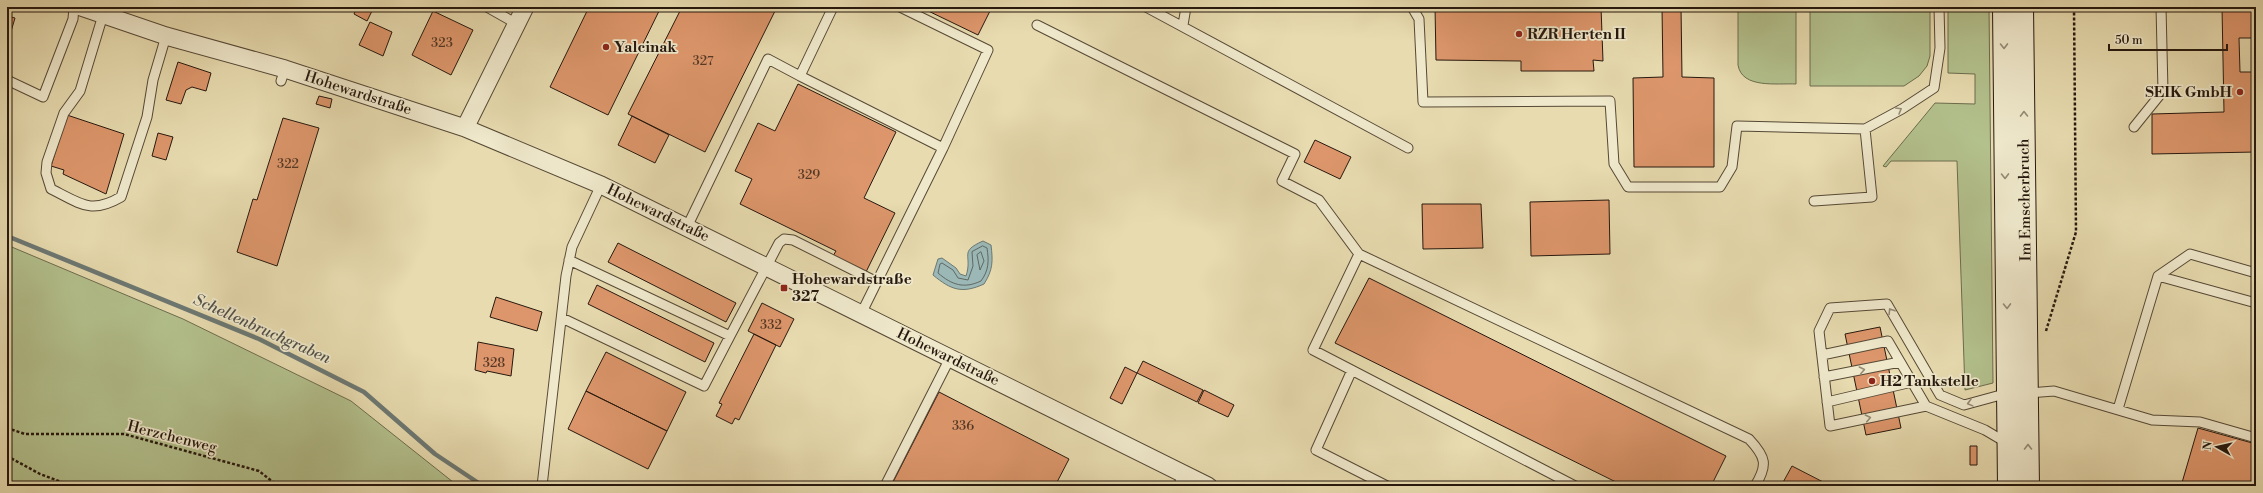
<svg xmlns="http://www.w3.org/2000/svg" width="2263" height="493" viewBox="0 0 2263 493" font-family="'Libre Bodoni',serif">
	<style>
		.green { fill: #b3c18d; stroke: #6c6c4e }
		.water { fill: #9bb8b6; stroke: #6c7873 }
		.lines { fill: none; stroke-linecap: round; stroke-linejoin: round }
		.shore { stroke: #606862; stroke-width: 1 }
		.stream { stroke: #6c7873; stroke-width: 4.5 }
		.building { fill: #dd966b; stroke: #26180e }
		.lane-casing { stroke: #564936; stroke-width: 11 }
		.street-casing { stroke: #564936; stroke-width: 19 }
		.secondary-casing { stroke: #26180e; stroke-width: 24 }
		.path { stroke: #26180e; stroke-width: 2.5; stroke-dasharray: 3 2; stroke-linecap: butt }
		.lane { stroke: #efe8cb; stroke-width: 9 }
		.street { stroke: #efe8cb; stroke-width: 17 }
		.secondary { stroke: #efe8cb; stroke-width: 22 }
		.oneway { stroke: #958a76 }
		.poi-dot { fill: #8f2418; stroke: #efe8cb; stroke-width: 1.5 }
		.labels { text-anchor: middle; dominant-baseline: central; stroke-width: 3.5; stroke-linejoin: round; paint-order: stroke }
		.number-label { font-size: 13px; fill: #543825 }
		.poi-label { font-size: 15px; font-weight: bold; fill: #26180e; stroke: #efe8cb; text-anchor: start }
		.street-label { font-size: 15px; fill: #26180e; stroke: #efe8cb }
		.water-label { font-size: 16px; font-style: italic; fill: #4f5049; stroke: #efe8cb }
	</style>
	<rect width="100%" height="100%" fill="#e7dbaf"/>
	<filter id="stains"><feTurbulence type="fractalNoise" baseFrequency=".005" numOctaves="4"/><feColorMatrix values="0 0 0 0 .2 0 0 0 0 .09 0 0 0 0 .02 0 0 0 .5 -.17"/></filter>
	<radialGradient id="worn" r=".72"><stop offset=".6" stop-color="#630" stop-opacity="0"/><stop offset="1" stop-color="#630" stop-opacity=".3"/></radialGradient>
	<path class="green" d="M1777,7H1796V84C1777,83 1742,89 1738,65V8Z
		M1810,7H1930V56L1927,66L1919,76L1904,86H1810Z
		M1948,7H1989L1993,383L1965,390L1957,161H1891L1886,167L1883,166L1935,103L1975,104V74L1948,73Z
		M7,245L183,319L351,401L458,486H7Z"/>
	<path class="water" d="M983,241L991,245C993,261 993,270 984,284C962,294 951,290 933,275L938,259L942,258L956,268L960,274L966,276C973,255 958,252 983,241Z"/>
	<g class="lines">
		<path class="shore" d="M983,246L987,248C989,261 989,270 981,281C964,289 952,285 938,273L940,264L942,263L953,270L958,278L968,280L973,266L972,252Z
			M981,252L984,261L980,270L977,255Z"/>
		<path class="stream" d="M7,236L259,339L364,392L435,454L483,486"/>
	</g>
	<path class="building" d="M357,7L373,9L367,21L354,14Z
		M589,7H661L608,115L550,87Z
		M682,7H777L705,152L628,114Z
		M920,7H992L978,35Z
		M1435,7H1601L1603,61L1593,60L1594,71H1521V61L1436,60Z
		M1662,7H1681L1682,77L1714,78V167H1634L1633,78L1663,77Z
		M1719,7H1777V8H1719Z
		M2114,7H2149V9H2114Z
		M2222,7H2256V38H2239L2240,72H2256V152L2152,154V114L2224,112Z
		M433,11L473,30L451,75L412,55Z
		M7,16L15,18L7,45Z
		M370,22L392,32L383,56L359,45Z
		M178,62L211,73L206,91L192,87L186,90L181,104L166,100Z
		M798,84L896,132L864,198L895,213L866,272L833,256L836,251L740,204L752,179L735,171L758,123L775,131Z
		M319,96L332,99L330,108L316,104Z
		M67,115L124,134L106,194L63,174L64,170L51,166Z
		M632,116L669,135L655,163L618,145Z
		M283,118L319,128L277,266L237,252L253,199L257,200Z
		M158,133L173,137L166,160L152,156Z
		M1315,140L1351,157L1340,179L1304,162Z
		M1609,200L1610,254L1531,256L1530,202Z
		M1422,204H1481L1483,248L1423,249Z
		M618,243L736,303L726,322L608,262Z
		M1369,278L1726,456L1711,486H1624L1335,343Z
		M597,285L714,343L705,362L588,304Z
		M496,297L542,312L537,331L490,317Z
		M762,303L794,319L780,347L748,331Z
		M1880,327L1901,428L1866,435L1845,334Z
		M754,334L776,345L739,420L735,418L732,424L716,416L722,404L719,403Z
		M478,342L514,349L511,376L487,371L486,373L475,370Z
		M606,352L686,392L667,431L586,391Z
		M1143,361L1203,390L1197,402L1137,373Z
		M1125,367L1137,373L1122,404L1110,398Z
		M1204,390L1234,405L1228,417L1198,403Z
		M586,391L667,431L648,469L568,429Z
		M939,392L1069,459L1055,486H891Z
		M2198,428L2256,444V486H2181Z
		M1970,446H1977V465H1970Z
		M1792,466L1827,484L1826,486H1781Z"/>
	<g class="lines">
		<defs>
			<path id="lane" d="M487,7L517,24
				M1146,7L1408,148
				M1412,7L1419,19L1423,102L1610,101L1614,164L1628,187H1720L1732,167L1737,126L1865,129L1902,109L1934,88L1940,48L1939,7
				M103,15L80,91L64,113L47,162L46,173L51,189C80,203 90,215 121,197L147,117L153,80L166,36
				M1037,25L1295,154L1282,181L1319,200L1359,254L1749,439C1766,457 1768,465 1755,486
				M1183,25L1186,7
				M800,76L943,148L988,50L900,7
				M7,80L43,97L73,19L74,7
				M281,81L285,69
				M2134,127L2163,91L2161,7
				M1814,201L1872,197L1865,129
				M687,227L768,59L800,76L833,7
				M1359,254L1313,350L1575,486
				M569,260L730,336L779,243L784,239L793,240L877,282
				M2158,276L2256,303
				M861,314L943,148
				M562,318L704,386L730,336
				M1822,355L1888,341L1926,406L1985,430L2007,443
				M1352,370L1316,450L1387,486
				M1824,377L1900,362
				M2028,393L2054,391L2152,420L2200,422L2256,438
				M1827,402L1912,382
				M1926,406L1830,426L1819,331L1830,308L1887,304L1940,395L1964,405L2008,393
				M2118,409L2158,276L2190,254L2256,273
				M542,486L566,276L572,247L601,185
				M885,486L950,358
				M1178,486L1184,474"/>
			<path id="street" d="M81,7L166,36L285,69L465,128L601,185L1208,486
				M465,128L525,7"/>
			<path id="secondary" d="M2004,7L2009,486
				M2022,7L2028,486"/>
		</defs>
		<use href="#lane" class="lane-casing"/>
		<use href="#street" class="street-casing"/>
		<use href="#secondary" class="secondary-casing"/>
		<path class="path" d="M2046,331L2076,232L2074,7
			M7,428L25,434H124L259,471L278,486
			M7,456L40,474L72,486"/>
		<use href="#lane" class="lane"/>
		<use href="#street" class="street"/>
		<use href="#secondary" class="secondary"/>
	</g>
	<defs><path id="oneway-chevron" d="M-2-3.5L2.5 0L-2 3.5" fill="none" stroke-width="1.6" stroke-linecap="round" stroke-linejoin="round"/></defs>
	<g class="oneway">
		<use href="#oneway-chevron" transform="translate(2004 46) rotate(89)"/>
		<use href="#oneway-chevron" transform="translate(1899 110) rotate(-30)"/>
		<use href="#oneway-chevron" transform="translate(2024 114) rotate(-91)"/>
		<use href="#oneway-chevron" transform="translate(2005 176) rotate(89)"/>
		<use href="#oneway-chevron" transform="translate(2007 306) rotate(89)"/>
		<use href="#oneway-chevron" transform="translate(1891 311) rotate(-122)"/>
		<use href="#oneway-chevron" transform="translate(1862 370) rotate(-12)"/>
		<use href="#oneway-chevron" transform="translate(1970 403) rotate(165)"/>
		<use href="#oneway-chevron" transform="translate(1868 418) rotate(-12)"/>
		<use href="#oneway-chevron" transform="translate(2028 447) rotate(-90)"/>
	</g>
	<g class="poi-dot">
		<circle cx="1519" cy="34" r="4"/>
		<circle cx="606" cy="47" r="4"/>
		<circle cx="2240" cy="92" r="4"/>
		<rect x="780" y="284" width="8" height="8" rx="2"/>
		<circle cx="1872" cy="381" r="4"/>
	</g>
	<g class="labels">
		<g class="number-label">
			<text x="442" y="43">323</text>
			<text x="703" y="61">327</text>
			<text x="288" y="164">322</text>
			<text x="809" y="175">329</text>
			<text x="771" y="325">332</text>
			<text x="494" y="363">328</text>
			<text x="963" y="426">336</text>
		</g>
		<g class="poi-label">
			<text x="1527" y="34">RZR Herten II</text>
			<text x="614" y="47">Yalcinak</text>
			<text x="2232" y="92" text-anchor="end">SEIK GmbH</text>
			<text x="792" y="279">Hohewardstraße<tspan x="792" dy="17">327</tspan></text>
			<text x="1880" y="381">H2 Tankstelle</text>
		</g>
		<g class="street-label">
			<text transform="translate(358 93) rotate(18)">Hohewardstraße</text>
			<text transform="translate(2025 200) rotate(-91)">Im Emscherbruch</text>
			<text transform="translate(658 213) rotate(26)">Hohewardstraße</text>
			<text transform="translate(948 357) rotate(26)">Hohewardstraße</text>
			<text transform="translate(172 437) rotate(14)">Herzchenweg</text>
		</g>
		<g class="water-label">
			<text transform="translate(262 329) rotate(24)">Schellenbruchgraben</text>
		</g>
	</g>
	<rect width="2263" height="493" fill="none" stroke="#e7dbaf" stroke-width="24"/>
	<rect x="8" y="8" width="2247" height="477" fill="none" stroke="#26180e" stroke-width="2"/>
	<rect x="12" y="12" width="2239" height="469" fill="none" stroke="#26180e"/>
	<g transform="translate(2217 447) rotate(278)" stroke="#efe8cb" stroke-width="3" paint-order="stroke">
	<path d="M0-3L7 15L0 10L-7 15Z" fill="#26180e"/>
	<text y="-6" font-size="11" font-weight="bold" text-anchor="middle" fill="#26180e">N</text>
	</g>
	<path d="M2109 44v6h118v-6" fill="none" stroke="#26180e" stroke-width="2"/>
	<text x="2115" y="44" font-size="12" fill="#26180e" stroke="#efe8cb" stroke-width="3" paint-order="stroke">50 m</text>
	<rect width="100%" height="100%" filter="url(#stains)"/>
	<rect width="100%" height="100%" fill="url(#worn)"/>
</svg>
